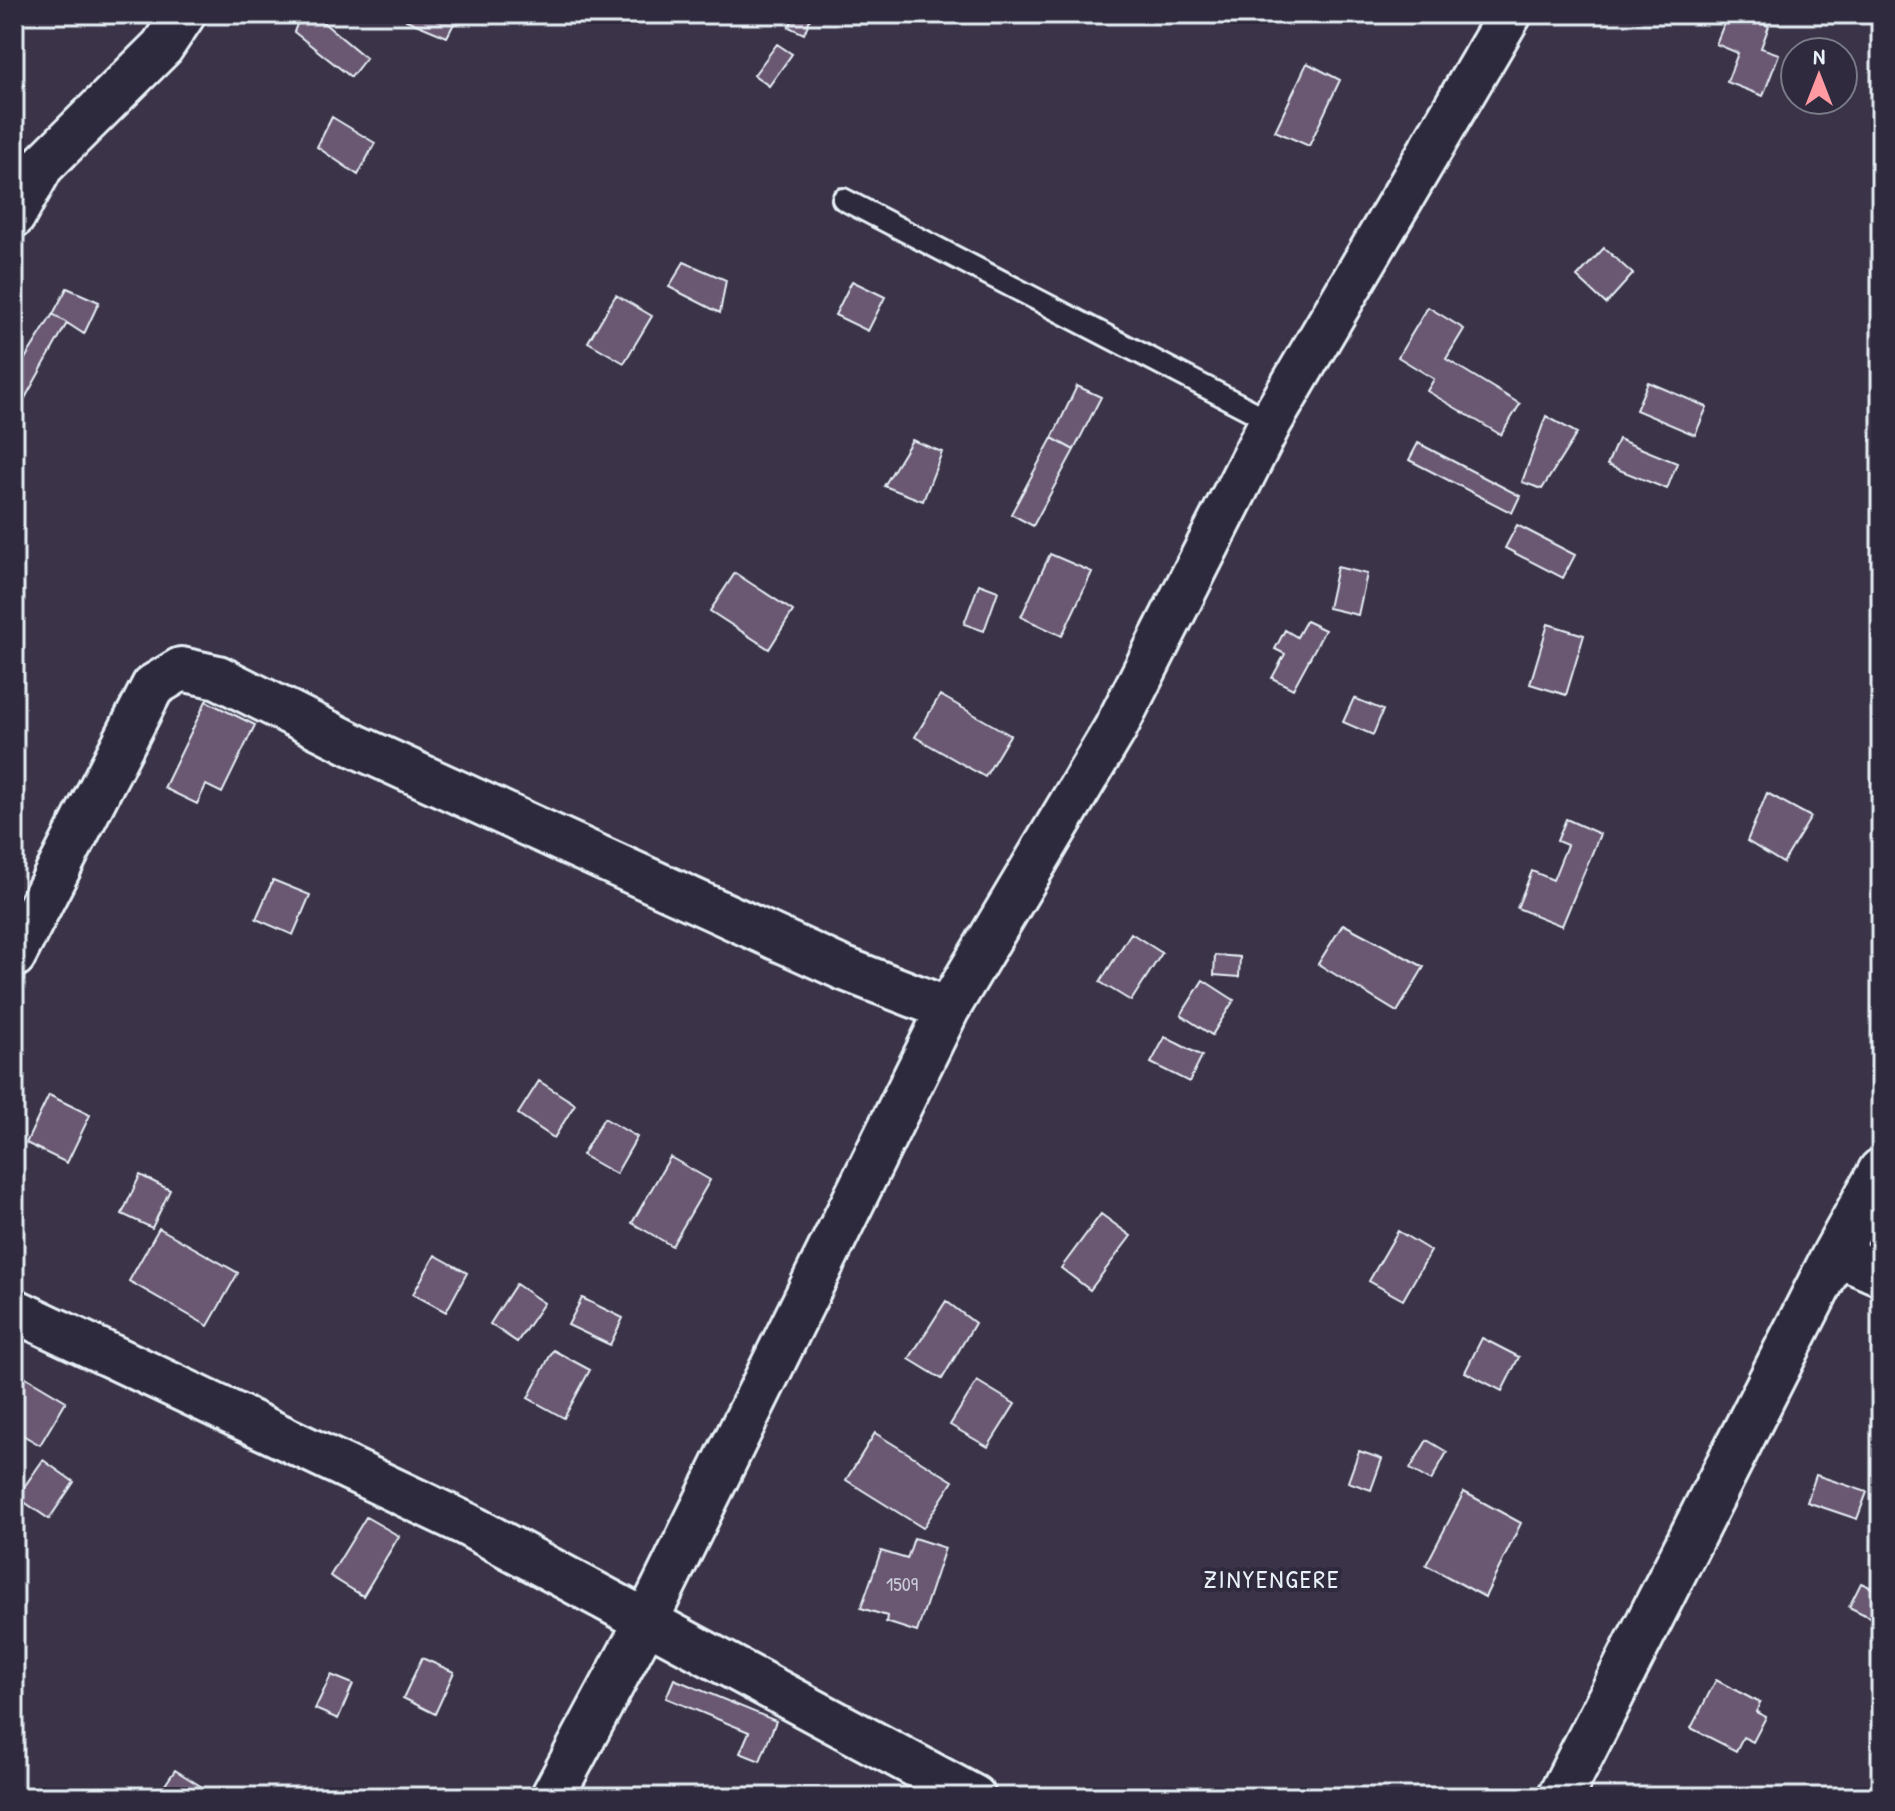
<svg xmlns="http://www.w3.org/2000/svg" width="1895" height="1811" viewBox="0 0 1895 1811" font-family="'Patrick Hand',sans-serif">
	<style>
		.building { fill: #6b5973; stroke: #e8f1f8; stroke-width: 2 }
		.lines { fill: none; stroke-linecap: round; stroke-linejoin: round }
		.lane-casing { stroke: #e8f1f8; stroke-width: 26 }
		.street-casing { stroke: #e8f1f8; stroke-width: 48 }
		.secondary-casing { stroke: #e8f1f8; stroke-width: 50 }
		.lane { stroke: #2f2a3d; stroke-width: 20 }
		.street { stroke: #2f2a3d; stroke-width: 42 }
		.secondary { stroke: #2f2a3d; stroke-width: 44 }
		.labels { text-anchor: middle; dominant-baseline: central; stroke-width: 8; stroke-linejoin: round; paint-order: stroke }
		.number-label { font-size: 20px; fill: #c9cbd7 }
		.neighbourhood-label { font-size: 26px; letter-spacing: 2px; fill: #e8f1f8; stroke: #2f2a3d }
	</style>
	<rect width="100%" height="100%" fill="#3b3348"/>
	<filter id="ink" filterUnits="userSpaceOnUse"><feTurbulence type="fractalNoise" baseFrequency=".0125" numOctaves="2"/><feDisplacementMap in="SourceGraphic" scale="16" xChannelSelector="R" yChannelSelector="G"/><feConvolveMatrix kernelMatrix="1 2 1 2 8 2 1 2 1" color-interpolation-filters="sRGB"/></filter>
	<g filter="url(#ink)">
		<path class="building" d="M301,14H313L366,58L351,77L294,32Z
			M409,14H459L447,37L406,20Z
			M795,14H812L804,34L789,27Z
			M1728,14H1737L1769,26L1761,48L1779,54L1763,96L1727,82L1738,53L1716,44Z
			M777,44L792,54L769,86L754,75Z
			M1307,63L1340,80L1309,146L1275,131Z
			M332,117L375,143L358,175L317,147Z
			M1604,248L1633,274L1606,304L1577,277Z
			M684,262L726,280L720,313L669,287Z
			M852,281L885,297L868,331L835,315Z
			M67,288L99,302L84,334L53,314Z
			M616,295L652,316L624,363L588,342Z
			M1428,307L1464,329L1446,359L1520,404L1501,435L1427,391L1434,379L1398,357Z
			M53,314L67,323L24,400L14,396V376Z
			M1648,382L1707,407L1695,435L1636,410Z
			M1077,386L1101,397L1074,450L1052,438Z
			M1546,416L1577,433L1542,489L1522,482Z
			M1052,438L1074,450L1033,526L1011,514Z
			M1618,439L1677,463L1667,489L1607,465Z
			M912,440L942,452L923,501L884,486Z
			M1418,443L1520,496L1512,513L1409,460Z
			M1517,525L1575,555L1563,578L1505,548Z
			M1050,554L1092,572L1062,636L1021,617Z
			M1337,567L1367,574L1358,615L1328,608Z
			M735,573L793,611L769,649L710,611Z
			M979,584L998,591L984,631L964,624Z
			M1306,621L1325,630L1293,689L1272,678L1285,654L1275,649L1285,630L1297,637Z
			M1548,624L1584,635L1566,695L1530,684Z
			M940,695L1010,735L985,777L915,737Z
			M1354,698L1383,710L1373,735L1343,722Z
			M206,701L255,725L222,793L206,785L197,804L164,788Z
			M1767,793L1811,817L1783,863L1747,841Z
			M1566,819L1600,834L1562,926L1517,908L1532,871L1553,880L1567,845L1557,841Z
			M273,880L310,895L293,935L256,919Z
			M1343,924L1424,967L1397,1012L1318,964Z
			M1131,933L1162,953L1131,1001L1100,982Z
			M1215,955L1240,957L1239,977L1214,975Z
			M1203,980L1234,1000L1212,1035L1181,1015Z
			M1165,1037L1202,1056L1189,1082L1151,1063Z
			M539,1081L575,1104L554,1138L518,1114Z
			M49,1095L90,1115L67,1163L26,1143Z
			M604,1118L637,1137L616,1174L582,1155Z
			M670,1157L710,1180L672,1246L632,1223Z
			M140,1175L170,1190L152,1228L122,1214Z
			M1101,1214L1131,1236L1090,1290L1061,1268Z
			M159,1228L238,1273L208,1326L129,1281Z
			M1398,1231L1431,1251L1403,1300L1369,1281Z
			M435,1255L467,1273L446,1312L413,1294Z
			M516,1284L544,1303L517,1342L490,1324Z
			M582,1298L623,1318L610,1345L568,1325Z
			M946,1301L975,1323L942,1379L909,1359Z
			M1482,1338L1519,1357L1502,1391L1465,1372Z
			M553,1350L590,1370L564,1418L528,1398Z
			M24,1376L66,1401L40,1445L14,1430V1394Z
			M977,1381L1015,1404L988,1447L950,1425Z
			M875,1433L953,1481L923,1528L846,1480Z
			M1427,1440L1447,1452L1431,1481L1410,1469Z
			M1359,1451L1382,1459L1371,1490L1348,1482Z
			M43,1460L74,1482L49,1519L17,1497Z
			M1816,1475L1867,1492L1857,1519L1807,1502Z
			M1464,1492L1521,1523L1485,1597L1426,1565Z
			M366,1517L399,1536L363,1596L330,1576Z
			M914,1538L945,1548L917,1632L886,1622L887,1616L861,1608L881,1551L907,1559Z
			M1861,1583L1881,1592V1623L1849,1607Z
			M422,1658L454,1672L435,1714L403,1698Z
			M331,1675L353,1684L338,1719L315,1709Z
			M674,1679L776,1721L760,1761L740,1753L749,1732L666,1698Z
			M1716,1680L1760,1703L1756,1712L1766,1717L1753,1742L1743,1737L1736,1751L1691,1728Z
			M175,1770L210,1792L207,1797H157Z"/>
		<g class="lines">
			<defs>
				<path id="lane" d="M843,199L1271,421"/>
				<path id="street" d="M14,216L42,166L162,47L184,14
					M14,956L153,686L181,669L218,677L356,746L842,968L948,1009
					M1835,1254L1881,1274
					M14,1310L466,1524L974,1797
					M552,1797L646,1622L948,1009L1115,729L1271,421L1510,14"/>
				<path id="secondary" d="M1560,1797L1835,1254L1881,1171"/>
			</defs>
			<use href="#lane" class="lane-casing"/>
			<use href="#street" class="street-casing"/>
			<use href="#secondary" class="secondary-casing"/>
			<use href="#lane" class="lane"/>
			<use href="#street" class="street"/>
			<use href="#secondary" class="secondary"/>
		</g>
	</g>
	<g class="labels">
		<g class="number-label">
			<text x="902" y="1583">1509</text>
		</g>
		<g class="neighbourhood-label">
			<text x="1272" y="1578">ZINYENGERE</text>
		</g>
	</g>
	<rect width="1895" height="1811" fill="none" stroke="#2f2a3d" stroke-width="48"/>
	<rect x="24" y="24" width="1847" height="1763" fill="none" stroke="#e8f1f8" stroke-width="3" filter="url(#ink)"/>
	<g transform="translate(1819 76)"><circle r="38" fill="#2f2a3d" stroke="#797a88" stroke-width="2"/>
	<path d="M0-6L14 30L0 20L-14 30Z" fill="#ff9aa2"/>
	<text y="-12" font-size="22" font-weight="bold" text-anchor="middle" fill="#e8f1f8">N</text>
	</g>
</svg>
